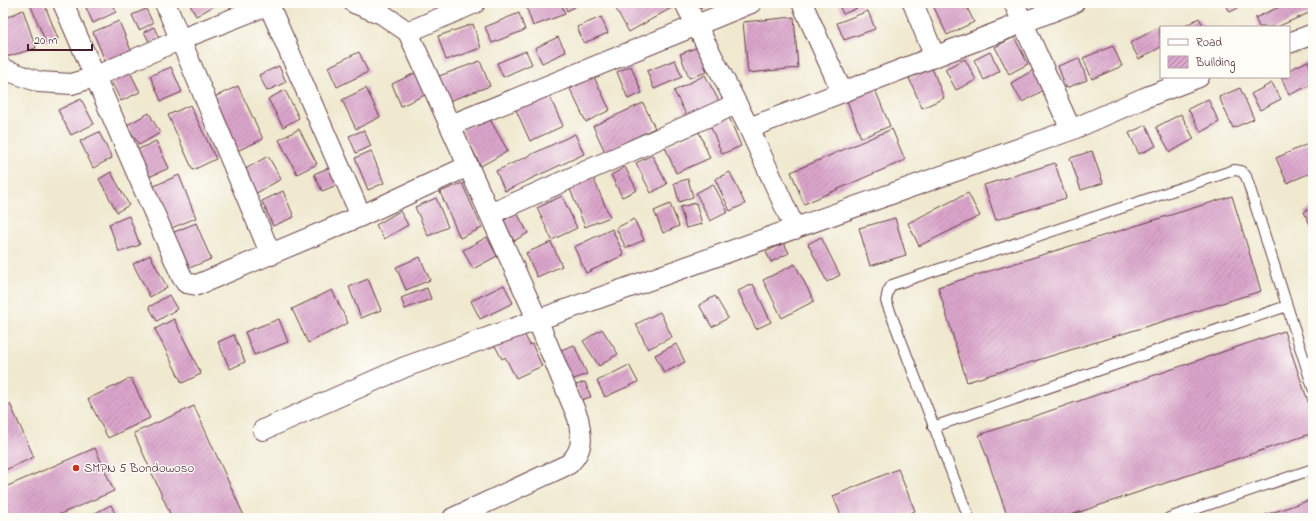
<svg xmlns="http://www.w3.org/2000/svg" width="1316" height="521" viewBox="0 0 1316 521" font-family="'Indie Flower',sans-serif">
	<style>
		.building { fill: url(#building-hatch) }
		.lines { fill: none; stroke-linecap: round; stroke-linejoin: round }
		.lane-casing { stroke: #633d44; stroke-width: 12 }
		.street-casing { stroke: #633d44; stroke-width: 22 }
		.lane { stroke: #fff; stroke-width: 10 }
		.street { stroke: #fff; stroke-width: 20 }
		.poi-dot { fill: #c8321e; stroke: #fdfcf7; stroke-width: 1.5 }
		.labels { text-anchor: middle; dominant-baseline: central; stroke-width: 3; stroke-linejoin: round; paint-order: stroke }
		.poi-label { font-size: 13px; fill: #4a1f2b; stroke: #fdfcf7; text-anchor: start }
	</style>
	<defs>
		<pattern id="building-hatch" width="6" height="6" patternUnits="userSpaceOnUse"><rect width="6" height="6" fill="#daa5cb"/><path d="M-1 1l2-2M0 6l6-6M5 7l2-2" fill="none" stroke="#b386a5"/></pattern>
	</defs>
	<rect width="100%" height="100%" fill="#fdfcf7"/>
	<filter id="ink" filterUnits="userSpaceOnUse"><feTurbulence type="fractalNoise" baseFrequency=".025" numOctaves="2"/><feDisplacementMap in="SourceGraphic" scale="8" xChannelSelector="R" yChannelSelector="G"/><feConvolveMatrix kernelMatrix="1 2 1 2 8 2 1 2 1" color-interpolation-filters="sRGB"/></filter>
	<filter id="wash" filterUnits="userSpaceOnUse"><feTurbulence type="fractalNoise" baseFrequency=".012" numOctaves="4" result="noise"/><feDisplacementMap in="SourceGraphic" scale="16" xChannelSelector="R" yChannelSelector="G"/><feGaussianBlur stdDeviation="0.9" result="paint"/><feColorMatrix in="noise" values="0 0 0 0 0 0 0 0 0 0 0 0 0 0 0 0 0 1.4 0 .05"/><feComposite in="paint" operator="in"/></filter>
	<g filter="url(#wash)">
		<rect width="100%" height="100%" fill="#f0e9d0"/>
		<g id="blocks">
			<path class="building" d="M33,3H44L58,39L46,43L30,4Z
				M84,3H111L116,12L93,23Z
				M189,3H214L216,5L196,16Z
				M525,3H561L565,14L533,26Z
				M564,3H582L567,11Z
				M627,3H671L673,7L629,32L616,9Z
				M697,3H712L699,8Z
				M838,3H869L843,14Z
				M932,3H965L974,22L947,35Z
				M1225,3H1241L1242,6L1230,12Z
				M1288,3H1307L1311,12L1277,27H1259L1255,18Z
				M146,9L153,23L139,30L132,15Z
				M23,10L36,48L3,58V19Z
				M868,11L875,29L844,40L837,23Z
				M519,13L525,30L492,43L485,27Z
				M601,17L608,33L584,43L577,27Z
				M794,17L798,68L748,73L743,22Z
				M1199,18L1204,27H1183Z
				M119,21L132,53L106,63L93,32Z
				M473,24L481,48L446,60L438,36Z
				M154,27L159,38L150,43L144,32Z
				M1159,27L1161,47L1139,59L1130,43Z
				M558,37L566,52L542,63L535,48Z
				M1014,37L1028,64L1009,74L995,47Z
				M1113,46L1122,66L1092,79L1083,58Z
				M698,47L707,72L689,78L680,54Z
				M526,51L532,64L503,77L497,63Z
				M359,52L368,72L337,87L328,67Z
				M990,52L1000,71L984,80L974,60Z
				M1079,58L1087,80L1066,88L1058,66Z
				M965,59L976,80L956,90L945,69Z
				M675,60L682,77L654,89L647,71Z
				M480,61L490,86L449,101L439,76Z
				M1308,61L1313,73V84L1289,95L1281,77H1289V70Z
				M279,66L286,82L267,91L259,75Z
				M631,66L642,93L628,99L617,72Z
				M171,67L182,92L161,101L150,76Z
				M932,68L944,98L922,108L909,78Z
				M1035,69L1046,89L1022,102L1011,83Z
				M129,70L140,92L121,101L110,79Z
				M417,72L427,94L401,106L392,84Z
				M705,75L719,101L688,118L674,91Z
				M594,77L610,110L586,122L570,89Z
				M1272,83L1281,99L1260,110L1251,94Z
				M238,86L263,139L237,151L212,98Z
				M874,87L890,126L861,138L846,98Z
				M366,88L380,117L356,129L342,100Z
				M1240,88L1254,119L1233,128L1219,97Z
				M285,90L299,118L283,127L268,99Z
				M549,95L563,126L530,141L516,110Z
				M81,99L94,124L71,135L58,110Z
				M1208,99L1219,122L1201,132L1188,109Z
				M643,103L655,128L605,152L593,126Z
				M190,105L216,159L193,170L168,115Z
				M149,113L160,133L139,145L127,125Z
				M1181,114L1194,139L1170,152L1156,127Z
				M488,116L508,151L481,166L462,130Z
				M729,117L741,146L722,154L710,125Z
				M1146,125L1156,146L1139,154L1129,133Z
				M299,129L317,164L297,174L279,140Z
				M892,129L905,160L804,204L791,172Z
				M364,130L371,146L356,153L349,136Z
				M99,132L112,158L93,168L80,141Z
				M699,132L710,158L676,173L665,147Z
				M575,134L584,154L505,191L496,171Z
				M156,141L169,168L149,177L137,150Z
				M1310,143L1313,151V172L1287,183L1276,158Z
				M371,151L384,183L368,190L355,158Z
				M1092,151L1103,183L1081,190L1070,158Z
				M652,155L667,184L651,193L636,163Z
				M268,156L281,179L255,194L242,171Z
				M1055,163L1066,198L996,220L984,185Z
				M330,167L337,185L322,191L314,174Z
				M625,167L637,190L622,197L611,175Z
				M111,172L129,205L117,212L99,179Z
				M730,172L745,204L730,211L715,179Z
				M179,175L196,218L164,231L147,189Z
				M592,175L610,217L585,227L568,184Z
				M688,179L693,197L679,202L674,183Z
				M462,183L482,228L460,238L440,192Z
				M713,184L728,212L710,221L696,193Z
				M283,191L294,217L273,226L262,201Z
				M968,193L980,216L919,246L908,223Z
				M562,196L577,228L552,240L537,208Z
				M1232,196L1261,291L967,382L938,287Z
				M436,198L448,227L428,236L415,207Z
				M696,203L702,224L686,228L680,207Z
				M670,204L679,226L663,233L654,211Z
				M1313,207V231L1304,212Z
				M400,211L408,225L384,239L376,225Z
				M517,213L528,233L514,241L503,221Z
				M129,216L140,245L119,252L109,224Z
				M895,218L906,255L870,266L859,228Z
				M634,219L644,240L626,248L616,228Z
				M196,223L211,259L187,269L172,233Z
				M612,229L624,255L586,273L574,247Z
				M487,237L497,256L473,269L463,250Z
				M821,237L840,275L827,282L808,244Z
				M551,242L562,266L537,277L526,253Z
				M784,243L789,253L771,262L766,252Z
				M150,255L167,287L150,297L133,264Z
				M420,257L430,280L406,290L396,267Z
				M795,264L814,301L782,318L763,280Z
				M368,279L381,310L361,318L349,287Z
				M753,284L771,322L756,329L738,291Z
				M504,285L513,303L480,319L471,301Z
				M427,288L431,299L405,309L401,298Z
				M332,290L348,323L308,343L292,309Z
				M169,295L177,309L157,321L149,307Z
				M715,296L728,318L712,327L699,305Z
				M660,312L672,337L648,349L636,324Z
				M174,319L201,374L182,383L155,329Z
				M279,319L288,342L254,355L245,332Z
				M602,329L618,354L599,366L583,341Z
				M522,330L530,345L532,344L542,366L516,378L505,357L502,359L494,344Z
				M1284,331L1313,416V433L1062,518H1008L979,435Z
				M234,335L245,362L230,369L218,342Z
				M676,344L685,362L664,373L655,355Z
				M574,345L587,374L569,381L556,352Z
				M629,365L638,382L605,397L597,381Z
				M131,378L150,418L108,438L88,399Z
				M585,382L591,397L581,400L576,385Z
				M10,404L34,457L3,471V408Z
				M194,406L245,518H172L134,433Z
				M95,448L114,491L51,518H3V488Z
				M898,469L915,511L898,518H842L833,496Z
				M1313,499V518H1256Z
				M111,505L117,518H85Z"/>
		</g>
	</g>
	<g filter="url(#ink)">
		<use href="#blocks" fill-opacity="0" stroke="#633d44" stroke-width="1"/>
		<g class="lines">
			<defs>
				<path id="lane" d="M933,427L1287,306
					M969,518L886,301L888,291L892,285L1234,170L1241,171L1246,176L1313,388
					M1169,518L1313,469"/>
				<path id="street" d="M63,3L182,277L186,283L197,285L361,216L468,166
					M165,3L271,255
					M268,3L361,216
					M354,3L382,14L408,32L537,319L578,418C582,438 584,449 569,464L453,518
					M685,3L749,128L795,229
					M802,3L842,92
					M913,3L934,55
					M1014,3L1071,130
					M408,32L475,3
					M1289,43L1313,34
					M3,69L39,82L72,84L94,77L179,40L273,3
					M451,125L751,3
					M749,128L1074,3
					M490,214L736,104
					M263,430L405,367L1071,130L1144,98L1199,77"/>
			</defs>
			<use href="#lane" class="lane-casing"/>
			<use href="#street" class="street-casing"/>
			<use href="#lane" class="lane"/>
			<use href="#street" class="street"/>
		</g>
	</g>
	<circle class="poi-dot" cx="76" cy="468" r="4"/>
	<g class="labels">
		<g class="poi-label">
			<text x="84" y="468">SMPN 5 Bondowoso</text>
		</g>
	</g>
	<rect width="1316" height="521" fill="none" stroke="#fdfcf7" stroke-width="16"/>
	<rect x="1160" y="26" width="130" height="52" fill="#fdfcf7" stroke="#b5a4a5"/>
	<rect x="1168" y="39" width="20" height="6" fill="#ffffff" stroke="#b5a4a5"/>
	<text x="1196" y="46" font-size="12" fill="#4a1f2b">Road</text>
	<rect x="1168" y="56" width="20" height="12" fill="url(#building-hatch)" stroke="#b5a4a5"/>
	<text x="1196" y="66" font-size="12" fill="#4a1f2b">Building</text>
	<path d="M28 44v6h64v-6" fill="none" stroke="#4a1f2b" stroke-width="2"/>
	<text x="34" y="44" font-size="12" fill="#4a1f2b" stroke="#fdfcf7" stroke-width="3" paint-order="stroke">20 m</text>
</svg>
